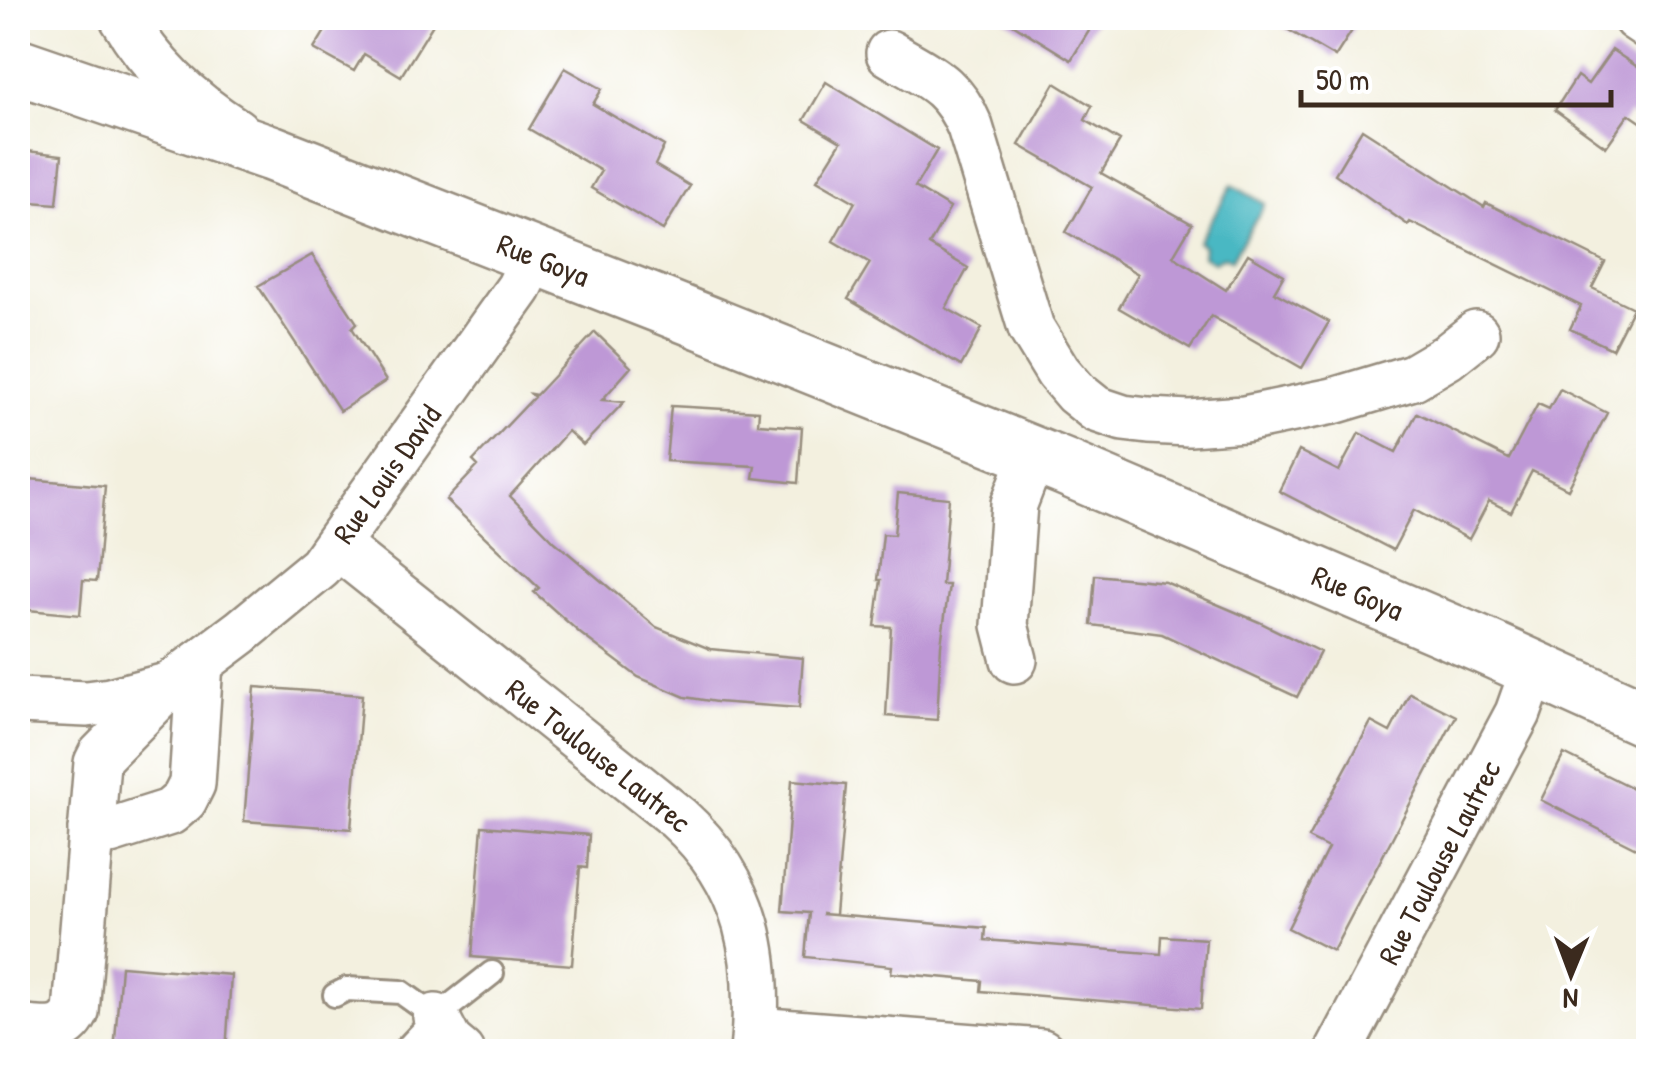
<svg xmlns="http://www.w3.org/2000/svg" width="1666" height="1069" viewBox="0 0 1666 1069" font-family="'Patrick Hand',sans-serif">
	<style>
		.water { fill: #4ab8c3; stroke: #427170; stroke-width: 2.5 }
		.building { fill: #be98d6 }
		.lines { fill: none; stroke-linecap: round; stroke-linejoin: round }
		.lane-casing { stroke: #978d7e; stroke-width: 28 }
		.street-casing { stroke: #978d7e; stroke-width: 50 }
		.secondary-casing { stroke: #978d7e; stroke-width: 60 }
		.lane { stroke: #fff; stroke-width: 22 }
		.street { stroke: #fff; stroke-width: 45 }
		.secondary { stroke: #fff; stroke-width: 55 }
		.labels { text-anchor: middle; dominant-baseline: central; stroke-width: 8; stroke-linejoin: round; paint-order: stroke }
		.street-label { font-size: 30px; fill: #3b2a1e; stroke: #fff }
	</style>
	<rect width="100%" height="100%" fill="#fff"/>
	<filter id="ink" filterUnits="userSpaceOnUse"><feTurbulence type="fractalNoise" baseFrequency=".01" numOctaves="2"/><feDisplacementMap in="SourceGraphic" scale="20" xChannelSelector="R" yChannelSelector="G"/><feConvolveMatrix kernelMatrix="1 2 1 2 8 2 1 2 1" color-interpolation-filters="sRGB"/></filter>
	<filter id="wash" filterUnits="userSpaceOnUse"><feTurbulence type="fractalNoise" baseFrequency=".0048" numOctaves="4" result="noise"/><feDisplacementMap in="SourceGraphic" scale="40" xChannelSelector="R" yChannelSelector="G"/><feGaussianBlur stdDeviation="2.25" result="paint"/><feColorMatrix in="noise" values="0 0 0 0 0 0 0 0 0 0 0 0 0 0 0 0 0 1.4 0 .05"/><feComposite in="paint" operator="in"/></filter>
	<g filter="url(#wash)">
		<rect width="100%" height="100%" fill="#f3f0df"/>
		<path class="water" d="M1232,185L1265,204L1231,260L1224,256L1214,262L1203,256L1204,246L1198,242Z"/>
		<g id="blocks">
			<path class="building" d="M333,18H437L401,76L364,54L354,71L314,49Z
				M1003,18H1097L1071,60Z
				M1268,18H1360L1335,57Z
				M1612,50L1648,74V127L1629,114L1606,147L1555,110L1577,76L1588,84Z
				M565,68L602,89L593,104L664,146L655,165L690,186L663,230L591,188L601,171L529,129Z
				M826,82L937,150L915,187L950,208L929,245L968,268L946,308L982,328L961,366L848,299L870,263L833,241L855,202L817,180L841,142L804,120Z
				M1055,83L1092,106L1085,120L1120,141L1101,173L1192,224L1173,256L1226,290L1248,254L1284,275L1274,292L1329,322L1302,368L1211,316L1190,349L1119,308L1138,274L1066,232L1092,187L1019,145Z
				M1362,129L1484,207L1486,203L1605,262L1592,288L1633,308L1612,349L1570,329L1581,306L1410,222L1408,225L1335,174Z
				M18,150L62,155L57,204L18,201Z
				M312,255L357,323L352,328L386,381L340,411L258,286Z
				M595,332L631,367L602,400L624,402L583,445L568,431L510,496L555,542L656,627L710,649L803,658L799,708L716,702L685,697L638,677L581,634L534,592L539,588L446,500L478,466L473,461L534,397L531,394L536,395Z
				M1560,389L1607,413L1568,489L1532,471L1511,512L1489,501L1469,539L1414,510L1393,550L1279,491L1299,451L1339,471L1359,433L1396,452L1417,413L1509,459L1538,404L1549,409Z
				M671,406L759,411L758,424L802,427L798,483L753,478L755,466L666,461Z
				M18,478L105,486L97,581L83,580L80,615L18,609Z
				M898,493L949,498L942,585H949L941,645L937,720L886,716L891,627L875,626L881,580H878L883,534L894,535Z
				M1095,575L1165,582L1259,622L1320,652L1297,697L1162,634L1091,625Z
				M255,687L362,695L351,829L244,821Z
				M1410,693L1456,716L1333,951L1288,928L1328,848L1308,838L1371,722L1390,732Z
				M1564,754L1648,796V854L1541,800Z
				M792,780L846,785L835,915L821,914L986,928L985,940L1161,954L1162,936L1206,939L1201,1009L981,991L982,981L891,973L892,966L805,957L809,913L782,911Z
				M482,826L589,835L587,868L580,867L572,965L472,957Z
				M121,966L231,975L226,1052H114Z"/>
		</g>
	</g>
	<g filter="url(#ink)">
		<use href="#blocks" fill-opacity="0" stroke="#978d7e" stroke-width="2.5"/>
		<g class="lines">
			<defs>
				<path id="lane" d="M335,995L347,989L401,992L436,1017
					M403,1052L436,1017L492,973"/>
				<g id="street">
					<path d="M123,18C152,67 188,100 236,131"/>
					<path d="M1636,18L1648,26"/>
					<path d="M889,53C927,76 952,83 970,127L1031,328L1058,372L1076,393L1096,409L1123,418L1148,421L1189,423L1244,419L1333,401L1413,377L1447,357L1476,334"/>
					<path id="s1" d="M337,546L678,818C750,883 762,959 753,1052"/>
					<path d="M1014,660L1005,625L1014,504L1033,455"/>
					<path d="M18,701L87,704L110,701L167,686"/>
					<path d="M91,829L110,831L170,812L184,800L192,784L200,663"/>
					<path d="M436,1017L449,1042L461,1052"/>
					<path id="s2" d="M18,1028C41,1030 64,1037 76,1012L97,763L101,755L169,686L241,632L320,567L519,288L535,255"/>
					<path d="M755,1030L1042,1052"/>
					<path id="s3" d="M1338,1052L1518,713L1534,668"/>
				</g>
				<g id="secondary">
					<path id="s4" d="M18,66L271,153L663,306L1064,467L1486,647L1648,720"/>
				</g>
			</defs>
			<use href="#lane" class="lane-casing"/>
			<use href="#street" class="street-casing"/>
			<use href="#secondary" class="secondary-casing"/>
			<use href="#lane" class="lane"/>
			<use href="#street" class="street"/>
			<use href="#secondary" class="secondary"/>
		</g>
	</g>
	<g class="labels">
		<g class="street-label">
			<text stroke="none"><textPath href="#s4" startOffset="560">Rue Goya</textPath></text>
			<text stroke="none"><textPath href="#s2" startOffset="728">Rue Louis David</textPath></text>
			<text stroke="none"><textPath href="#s4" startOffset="1440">Rue Goya</textPath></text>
			<text stroke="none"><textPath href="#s1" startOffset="335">Rue Toulouse Lautrec</textPath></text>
			<text stroke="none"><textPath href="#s3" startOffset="215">Rue Toulouse Lautrec</textPath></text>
		</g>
	</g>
	<rect width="1666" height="1069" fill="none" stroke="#fff" stroke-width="60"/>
	<g transform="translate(1571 974) rotate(181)" stroke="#ffffff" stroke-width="8" paint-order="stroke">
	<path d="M0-8L18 38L0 25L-18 38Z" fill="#3b2a1e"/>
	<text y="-15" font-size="28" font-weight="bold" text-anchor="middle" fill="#3b2a1e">N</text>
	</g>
	<path d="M1301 90v15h310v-15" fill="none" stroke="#3b2a1e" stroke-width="5"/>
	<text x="1316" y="90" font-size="30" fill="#3b2a1e" stroke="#ffffff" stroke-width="8" paint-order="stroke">50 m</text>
</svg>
